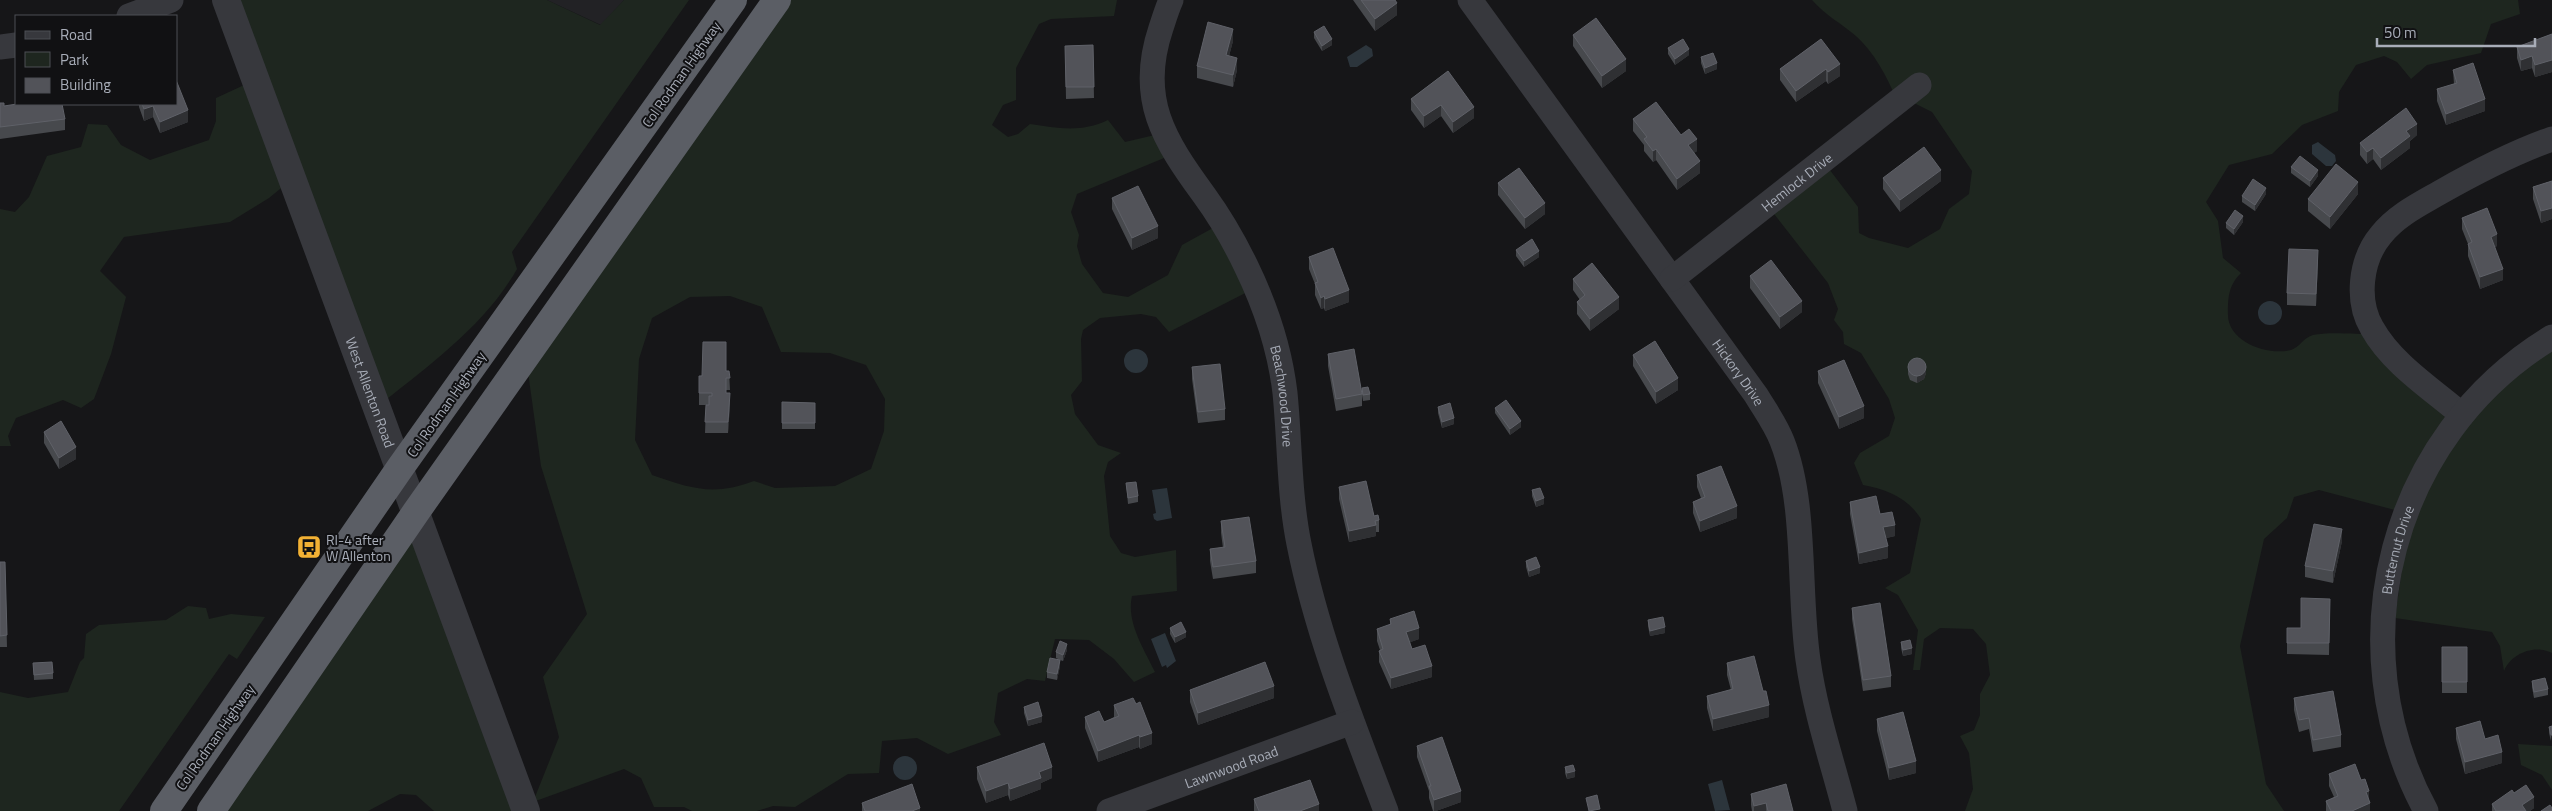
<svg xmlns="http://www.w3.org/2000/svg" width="2552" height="811" viewBox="0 0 2552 811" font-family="'Titillium Web',sans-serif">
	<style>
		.built { fill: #222225 }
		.green { fill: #1e261f; fill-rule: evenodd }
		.water { fill: #2c353c }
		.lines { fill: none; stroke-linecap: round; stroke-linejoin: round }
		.minor { stroke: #37383d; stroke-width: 25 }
		.tertiary { stroke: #37383d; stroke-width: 28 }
		.trunk { stroke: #5b5e65; stroke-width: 28 }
		.wall { fill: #47494d }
		.shaded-wall { fill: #2f3033 }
		.building { fill: #525359; stroke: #5f6168 }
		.labels { text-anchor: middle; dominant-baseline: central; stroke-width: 4; stroke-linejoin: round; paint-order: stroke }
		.street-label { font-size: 14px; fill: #a8adb8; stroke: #111113 }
		.poi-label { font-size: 14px; fill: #a8adb8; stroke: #111113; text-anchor: start }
	</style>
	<rect width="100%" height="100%" fill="#161618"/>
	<path class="built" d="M535,0H624L601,25L547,0Z"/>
	<path class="green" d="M233,0H547L600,25L624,0H689L512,252L517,269C486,324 431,364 382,403L297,175L269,198L230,222L124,237L100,271L126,297L111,354L94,399L81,408L63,400L16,418L8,436L11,446H0V209L15,212L29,197L47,156L81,147L88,124L107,125L121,145L150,160L209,140L216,121V98L255,80Z
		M775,0H1117L1114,16L1051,19L1039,24L1016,68V100L1003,105L992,125L1008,137L1018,134L1030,124C1057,128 1081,133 1108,120L1125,142L1172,131L1181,151L1077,194L1071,212L1079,235L1077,246L1082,264L1103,293L1128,297L1168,275L1182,245L1222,223L1259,286L1169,332L1156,317L1141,314L1100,318L1083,330L1081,339L1082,381L1071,395L1075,414L1098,445L1121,453L1108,462L1104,476L1110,536L1121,553L1135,557L1176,550L1177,591L1132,596C1126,622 1144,649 1155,672L1134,682L1114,659L1089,640L1055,639L1045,681L1027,679L998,693L994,722L1001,735L948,754L917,738L882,741L879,773L848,774L795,807L773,806L757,811H692L684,807H654L641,778L624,769L533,802L559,737L543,677L587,614L541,466L528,372ZM730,296L762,307L781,352L830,353L866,365L885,399L884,431L871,469L835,486L775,488L754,481C714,496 692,489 652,475L635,440L639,359L652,318L690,297Z
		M1812,0H2518L2520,14L2491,24L2481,53L2427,65L2411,79L2397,62L2384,56L2356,65L2339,92L2338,111L2302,125L2272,154L2229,165L2206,202L2218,221L2223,258L2241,273C2228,286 2228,298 2228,315C2228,342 2268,356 2291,350C2299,348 2304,337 2313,335C2330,331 2363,335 2382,334L2461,407L2552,342V653C2534,644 2511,654 2504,671L2500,646L2492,632L2395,618L2410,514L2319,490L2294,497L2287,518L2264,539L2240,646L2266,784L2284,811H1965L1973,789L1969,753L1960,736L1974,730L1980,715V694L1990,675L1986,644L1973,629L1940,628L1924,639L1920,670H1913L1918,630L1898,595L1885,588L1910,573L1921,519C1908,498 1886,489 1863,485L1854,463L1860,453L1889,436L1895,418L1889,399L1861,353L1844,344L1843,332L1834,320L1838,309L1828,283L1767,205L1826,165L1858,207L1859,233L1869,238L1908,248L1940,229L1949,209L1969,194L1972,171L1932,112L1906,99L1896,98C1887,77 1874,52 1856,36C1841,23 1826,16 1812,0Z
		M411,523L532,811H434L416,795L400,794L368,811H212Z
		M188,606L206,608L209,619L231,614L265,617L237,659L229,654L119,811H0V692L28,698L68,692L80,662L84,658L86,634L99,625L166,620Z
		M2518,744L2552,746V790L2542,775L2521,765Z"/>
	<path class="water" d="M1366,45L1372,49L1373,56L1357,67H1350L1347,57Z
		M2318,142L2335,155L2336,161L2332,166H2326L2312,154V145Z
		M2258 313a12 12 0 1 1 24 0a12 12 0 1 1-24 0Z
		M1124 361a12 12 0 1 1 24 0a12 12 0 1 1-24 0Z
		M1167,488L1172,518L1157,521L1154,519L1153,514L1156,513L1152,490Z
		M1165,633L1176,661L1167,668L1166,665L1162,667L1151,639Z
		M893 768a12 12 0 1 1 24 0a12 12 0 1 1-24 0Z
		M1722,780L1730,810L1715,811L1708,784Z"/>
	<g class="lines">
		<g class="minor">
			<path id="s1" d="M1171,0C1167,9 1164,19 1161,28C1137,99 1164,140 1204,195C1220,217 1234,241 1246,266C1265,305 1280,350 1285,393C1290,443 1289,495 1299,544C1317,635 1353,724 1386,811"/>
			<path id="s2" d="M1470,0L1756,395C1765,410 1776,425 1782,441C1807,504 1798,592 1808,660C1815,711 1832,761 1845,811"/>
			<path d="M129,16L171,0"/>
			<path d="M0,47L16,45"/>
			<path id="s3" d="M1672,279L1919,85"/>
			<path d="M2462,415C2432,389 2392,364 2372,328C2356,301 2360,260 2381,235C2396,216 2418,205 2439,193C2476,172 2512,153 2552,139"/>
			<path id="s4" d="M1109,811L1352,722"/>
			<path id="s5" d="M2426,811C2336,645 2390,435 2552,337"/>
		</g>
		<path class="tertiary" id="s6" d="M226,0L526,811"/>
		<path class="trunk" d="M164,811L400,468L733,0
			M211,811L416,512L777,0"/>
	</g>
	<path class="wall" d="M1353,0H1395L1397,15L1375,31Z
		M1314,32L1332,45L1322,51L1314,38Z
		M2552,34V72L2535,77L2532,68L2521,71L2517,58V47Z
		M1573,35L1626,71L1602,88L1573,46Z
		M1821,39L1840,76L1828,84L1826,81L1796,102L1780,80V69Z
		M1233,41L1229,56L1237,70L1233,87L1197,78V66Z
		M1093,45L1094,98L1066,99L1065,46Z
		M1668,48L1689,55L1675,65L1668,54Z
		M1701,57L1717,69L1705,74L1701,63Z
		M2453,70L2485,111L2446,125L2437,101V89L2454,84Z
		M1448,71L1474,118L1453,133L1441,116L1424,128L1411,110V99Z
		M0,103L4,106L65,119V130L0,139Z
		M139,104H176L188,122L160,133L153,117L144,121L139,107Z
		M1633,119L1697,151L1694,153L1700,173L1677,190L1656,160L1653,162L1644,151V145L1633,131Z
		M2417,135L2410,141V148L2381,170L2373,159L2367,164L2360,155V143Z
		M2291,167L2318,176L2310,187L2291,173Z
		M1883,178L1941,181L1900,212L1883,189Z
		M2552,181V219L2541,223L2533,199V187Z
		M1498,183L1545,214L1525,229L1498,195Z
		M2266,194L2255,211L2242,202V196Z
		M2358,194L2330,229L2308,211V199Z
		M1112,198L1158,238L1132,250L1112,209Z
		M2462,218L2497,246L2495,247L2503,280L2480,289L2468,256V244L2462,229Z
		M2243,222L2234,235L2226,228V223Z
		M1516,250L1539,257L1524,267L1516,256Z
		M1309,257L1349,302L1325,311L1324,308L1321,309L1315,295V284L1309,269Z
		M2318,262L2316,306L2287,305V293Z
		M1750,276L1802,312L1780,329L1750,288Z
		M1573,279L1619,309L1590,331L1577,314V302L1580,300L1573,290Z
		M1328,354L1362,394V388L1370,394V400L1363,401L1362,395V406L1336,411L1328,366Z
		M1633,355L1678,390L1656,404L1633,366Z
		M1192,367L1225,409V420L1198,423L1192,379Z
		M1908,368L1926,373L1924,379L1917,383L1910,380L1908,374Z
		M729,371L730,390H726V393L730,405L728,433H705L706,405H699V376Z
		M1818,371L1864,418L1839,429L1818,383Z
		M782,402L815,403V429H782Z
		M1438,407L1454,424L1442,428L1438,413Z
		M1495,408L1521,427L1510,435L1495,413Z
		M44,432L76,459L59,469L44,443Z
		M1697,475L1737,518L1700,532L1693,513V502L1701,498L1697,487Z
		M1126,483L1138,496V502L1128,504Z
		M1339,487L1379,520V532H1376V536L1349,542L1339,499Z
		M1532,490L1544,504L1536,507L1532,496Z
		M1850,502L1880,514L1895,536L1886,538L1888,558L1859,564L1850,514Z
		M1221,521L1256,561V573L1213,579L1210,561V549L1223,548L1221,533Z
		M2342,541L2333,583L2305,577V566Z
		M1526,561L1540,573L1529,577L1526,567Z
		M0,562H5L7,647H0Z
		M2330,599L2329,655L2287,654V628H2301Z
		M1852,608L1891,676V687L1863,691L1852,619Z
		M1390,619L1419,639L1410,642L1412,649L1432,677L1391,689L1379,662V651L1380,650L1377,641V629L1390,625Z
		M1648,620L1665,633L1650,636L1648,626Z
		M1170,628L1186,637L1175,643L1170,634Z
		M1901,642L1912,654L1903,656L1901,648Z
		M2442,647H2467V693H2442Z
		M1067,650L1063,661L1060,660V666L1057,680L1047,678V672L1060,660L1056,658V652Z
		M33,663L53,673V679L34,680Z
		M1727,663L1763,691L1769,717L1713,731L1707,708V696L1731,690L1727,675Z
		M2532,681L2548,689V695L2534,698L2532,687Z
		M1190,690L1274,698L1198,725L1190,702Z
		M2294,698L2341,735V747L2313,752L2309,729L2299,732L2294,710Z
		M1114,705L1152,744L1140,749L1139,747L1098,762L1085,728V717L1104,722L1114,717Z
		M1024,707L1042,722L1028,726L1024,713Z
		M1877,719L1916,773L1889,780L1877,731Z
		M2552,726L2551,741L2549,733V727Z
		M2456,728L2485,739L2502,763L2465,774L2456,739Z
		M1417,746L1461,802L1436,811H1433L1429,798V791L1417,757Z
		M977,767L1052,778L1041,783V789L1010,801L1008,795L986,803L977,779Z
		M1565,767L1575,777L1567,779L1565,773Z
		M2329,774L2361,780L2369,800L2370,811H2326V801L2334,797L2329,786Z
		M2514,793L2534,808L2530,811H2492V804Z
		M1751,794L1793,811H1752L1751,805Z
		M1254,799L1319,811H1254Z
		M862,803L920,811H862Z"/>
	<path class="shaded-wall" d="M1397,3V15L1375,31V19Z
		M1233,29V41L1226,67V55Z
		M1332,39V45L1322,51V46Z
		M1689,49V55L1675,65V59Z
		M2532,56V68L2521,71V60Z
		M1237,58V70L1233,87V75Z
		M1626,59V71L1602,88V76Z
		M2552,60V72L2535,77V65Z
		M1717,63V69L1705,74V68Z
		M1840,64V76L1828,84V72Z
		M1826,69V81L1796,102V91Z
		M2485,99V111L2446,125V114Z
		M1441,105V116L1424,128V116Z
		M153,106V117L144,121V109Z
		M1474,107V118L1453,133V122Z
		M188,110V122L160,133V122Z
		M2417,124V135L2410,141V148L2381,170V158L2406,131Z
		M1697,139V151L1688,157V145Z
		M2373,148V159L2367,164V152Z
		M1656,149V160L1653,162V151Z
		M1700,161V173L1677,190V179Z
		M1941,170V181L1900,212V200Z
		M2318,170V176L2310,187V181Z
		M2358,182V194L2330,229V217Z
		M2266,188V194L2255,211V205Z
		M1545,203V214L1525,229V218Z
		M2552,208V219L2541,223V211Z
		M2243,216V222L2234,235V229Z
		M1158,226V238L1132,250V238Z
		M2497,234V246L2491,248V237Z
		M2318,250V262L2316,306V294Z
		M1539,251V257L1524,267V261Z
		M2503,269V280L2480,289V277Z
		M1349,290V302L1325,311V299Z
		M1324,296V308L1321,309V298Z
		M1619,297V309L1590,331V319Z
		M1802,301V312L1780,329V317Z
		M1926,367V373L1924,379L1917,383V377Z
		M1678,378V390L1656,404V392Z
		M730,393V405L728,433V422Z
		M1864,406V418L1839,429V417Z
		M1454,418V424L1442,428V422Z
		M1521,421V427L1510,435V429Z
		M76,447V459L59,469V458Z
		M1544,498V504L1536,507V501Z
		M1737,506V518L1700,532V521Z
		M1376,525V536L1349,542V531Z
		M1895,525V536L1883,539V527Z
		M2342,529V541L2333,583V571Z
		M1888,546V558L1859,564V553Z
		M1540,567V573L1529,577V571Z
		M1665,627V633L1650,636V631Z
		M1419,628V639L1406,644V632Z
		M1186,632V637L1175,643V637Z
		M1067,644V650L1063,661V655Z
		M1912,648V654L1903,656V650Z
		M1060,660V666L1057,680V674Z
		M1432,666V677L1391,689V678Z
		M1274,686V698L1198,725V713Z
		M1769,705V717L1713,731V719Z
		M1042,716V722L1028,726V720Z
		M1152,733V744L1140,749V737Z
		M1139,735V747L1098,762V751Z
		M2502,752V763L2465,774V762Z
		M1916,761V773L1889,780V768Z
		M1052,767V778L1041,783V789L1010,801V789L1039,772Z
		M1575,771V777L1567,779V773Z
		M1008,783V795L986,803V791Z
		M1461,791V802L1436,811H1434V800Z
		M2369,791V802L2366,792Z
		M2534,797V808L2530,811H2522V805Z
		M1766,803V811H1754V806Z
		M2370,803V811H2352Z
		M1319,804V811H1300Z
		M920,808V811H912Z"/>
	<path class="building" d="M1361,0H1395L1397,3L1375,19Z
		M1596,18L1626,59L1602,76L1573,35Z
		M1208,22L1233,29L1226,55L1237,58L1233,75L1197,66Z
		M1324,26L1332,39L1322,46L1314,32Z
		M2552,34V60L2535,65L2532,56L2521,60L2517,47Z
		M1683,39L1689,49L1675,59L1668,48Z
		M1821,39L1840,64L1828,72L1826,69L1796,91L1780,69Z
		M1093,45L1094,87H1066L1065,46Z
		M1713,53L1717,63L1705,68L1701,57Z
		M2473,63L2485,99L2446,114L2437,89L2457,83L2453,70Z
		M1448,71L1474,107L1453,122L1441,105L1424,116L1411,99Z
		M176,80L188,110L160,122L153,106L144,109L142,104H176Z
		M1656,102L1681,135L1689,129L1697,139L1688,145L1700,161L1677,179L1656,149L1653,151L1644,139L1647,137L1633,119Z
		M0,103H4V106L17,104H62L65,119L0,127Z
		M2406,108L2417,124L2406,131L2410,136L2381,158L2373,148L2367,152L2360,143Z
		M1924,147L1941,170L1900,200L1883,178Z
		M2300,156L2318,170L2310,181L2291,167Z
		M2336,164L2358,182L2330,217L2308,199Z
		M1519,168L1545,203L1525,218L1498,183Z
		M2253,179L2266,188L2255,205L2242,196Z
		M2552,181V208L2541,211L2533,187Z
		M1138,186L1158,226L1132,238L1112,198Z
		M2487,208L2497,234L2491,237L2503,269L2480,277L2468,244L2472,242L2462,218Z
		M2235,210L2243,216L2234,229L2226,223Z
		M1532,239L1539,251L1524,261L1516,250Z
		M1333,248L1349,290L1325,299L1324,296L1321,298L1315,283L1318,282L1309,257Z
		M2289,249L2318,250L2316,294L2287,293Z
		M1771,260L1802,301L1780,317L1750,276Z
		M1592,263L1619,297L1590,319L1577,302L1585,295L1573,279Z
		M1655,341L1678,378L1656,392L1633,355Z
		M703,342H726V371H729L730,378H726V393H730L728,422H705L706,405H709V396H712V393H699V376H702Z
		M1354,349L1362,394L1336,399L1328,354Z
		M1908 367a9 9 0 1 1 18 0a9 9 0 1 1-18 0Z
		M1844,360L1864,406L1839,417L1818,371Z
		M1220,364L1225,409L1198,412L1192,367Z
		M1368,387L1370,394L1363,395L1362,388Z
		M1506,400L1521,421L1510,429L1495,408Z
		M782,402L815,403V423H782Z
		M1450,403L1454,418L1442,422L1438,407Z
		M61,421L76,447L59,458L44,432Z
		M1721,466L1737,506L1700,521L1693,502L1705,497L1697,475Z
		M1366,481L1374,516L1378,515L1379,520L1375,521L1376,525L1349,531L1339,487Z
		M1136,482L1138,496L1128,498L1126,483Z
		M1540,488L1544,498L1536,501L1532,490Z
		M1876,496L1880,514L1892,512L1895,525L1883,527L1888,546L1859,553L1850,502Z
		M1249,517L1256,561L1213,567L1210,549L1225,547L1221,521Z
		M2314,524L2342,529L2333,571L2305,566Z
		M1536,557L1540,567L1529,571L1526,561Z
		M0,562H5L7,635L0,636Z
		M2301,598L2330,599L2329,643H2287V628H2301Z
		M1880,603L1891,676L1863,680L1852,608Z
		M1414,611L1419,628L1406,632L1412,649L1425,645L1432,666L1391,678L1379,651L1383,649L1377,629L1391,624L1390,619Z
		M1663,617L1665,627L1650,631L1648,620Z
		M1181,622L1186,632L1175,637L1170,628Z
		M1910,640L1912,648L1903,650L1901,642Z
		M1060,641L1067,644L1063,655L1056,652Z
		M2442,647H2467V682H2442Z
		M1754,656L1763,691H1766L1769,705L1713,719L1707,696L1733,689L1727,663Z
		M1050,658L1060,660L1057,674L1047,672Z
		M52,662L53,673L34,675L33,663Z
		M1265,662L1274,686L1198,713L1190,690Z
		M2545,678L2548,689L2534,692L2532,681Z
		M2333,691L2341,735L2313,740L2309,718L2299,720L2294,698Z
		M1133,698L1136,704L1140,702L1152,733L1140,737L1139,735L1098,751L1085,717L1099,711L1104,722L1119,716L1114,705Z
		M1038,702L1042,716L1028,720L1024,707Z
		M1903,712L1916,761L1889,768L1877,719Z
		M2480,721L2485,739L2498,735L2502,752L2465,762L2456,728Z
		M2552,726V735H2551L2549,727Z
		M1442,737L1461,791L1434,800L1429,786H1431L1417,746Z
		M1044,743L1052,767L1039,772L1041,778L1010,789L1008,783L986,791L977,767Z
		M2355,764L2361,780L2365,779L2369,791L2366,792L2370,803L2352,811H2331L2326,801L2338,796L2329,774Z
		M1573,765L1575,771L1567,773L1565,767Z
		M1310,780L1319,804L1300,811H1259L1254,799Z
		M912,784L920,808L912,811H865L862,803Z
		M1786,784L1793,811H1768L1766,803L1754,806L1751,794Z
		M2526,785L2534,797L2522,805L2526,811H2496L2492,804L2512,790L2514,793Z
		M1597,795L1600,809L1589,811L1586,798Z
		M2550,805L2552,808V811H2541Z"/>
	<defs>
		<symbol id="bus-square" viewBox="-11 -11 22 22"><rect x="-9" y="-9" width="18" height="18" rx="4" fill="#f2b134" stroke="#111113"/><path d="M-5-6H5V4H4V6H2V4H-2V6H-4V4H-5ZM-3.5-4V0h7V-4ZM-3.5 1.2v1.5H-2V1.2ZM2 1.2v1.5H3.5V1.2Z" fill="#111"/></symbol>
	</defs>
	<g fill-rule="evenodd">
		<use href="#bus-square" x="295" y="533" width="28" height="28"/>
	</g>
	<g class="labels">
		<g class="street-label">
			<text transform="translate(681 74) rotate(-55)">Col Rodman Highway</text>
			<text stroke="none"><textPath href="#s3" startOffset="158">Hemlock Drive</textPath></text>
			<text stroke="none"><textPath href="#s2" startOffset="459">Hickory Drive</textPath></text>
			<text stroke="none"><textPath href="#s6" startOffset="418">West Allenton Road</textPath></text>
			<text stroke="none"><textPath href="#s1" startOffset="430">Beachwood Drive</textPath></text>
			<text transform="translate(446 404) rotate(-55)">Col Rodman Highway</text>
			<text stroke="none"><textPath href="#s5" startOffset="270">Butternut Drive</textPath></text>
			<text transform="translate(215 737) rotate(-55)">Col Rodman Highway</text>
			<text stroke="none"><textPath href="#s4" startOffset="130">Lawnwood Road</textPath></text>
		</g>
		<g class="poi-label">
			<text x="326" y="539">RI-4 after<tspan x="326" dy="16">W Allenton</tspan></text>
		</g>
	</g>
	<rect x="15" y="15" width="162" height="90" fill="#111113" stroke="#4d4f55"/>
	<rect x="25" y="31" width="25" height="8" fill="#37383d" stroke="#4d4f55"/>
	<text x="60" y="40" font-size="15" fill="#a8adb8">Road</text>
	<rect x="25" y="52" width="25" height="15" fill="#1e261f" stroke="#4d4f55"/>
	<text x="60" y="65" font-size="15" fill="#a8adb8">Park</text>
	<rect x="25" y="78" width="25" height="15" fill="#525359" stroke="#4d4f55"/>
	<text x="60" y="90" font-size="15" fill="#a8adb8">Building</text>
	<path d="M2377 38v8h158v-8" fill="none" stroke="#a8adb8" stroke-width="2.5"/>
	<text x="2384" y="38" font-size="15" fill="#a8adb8" stroke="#111113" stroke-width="4" paint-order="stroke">50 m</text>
</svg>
